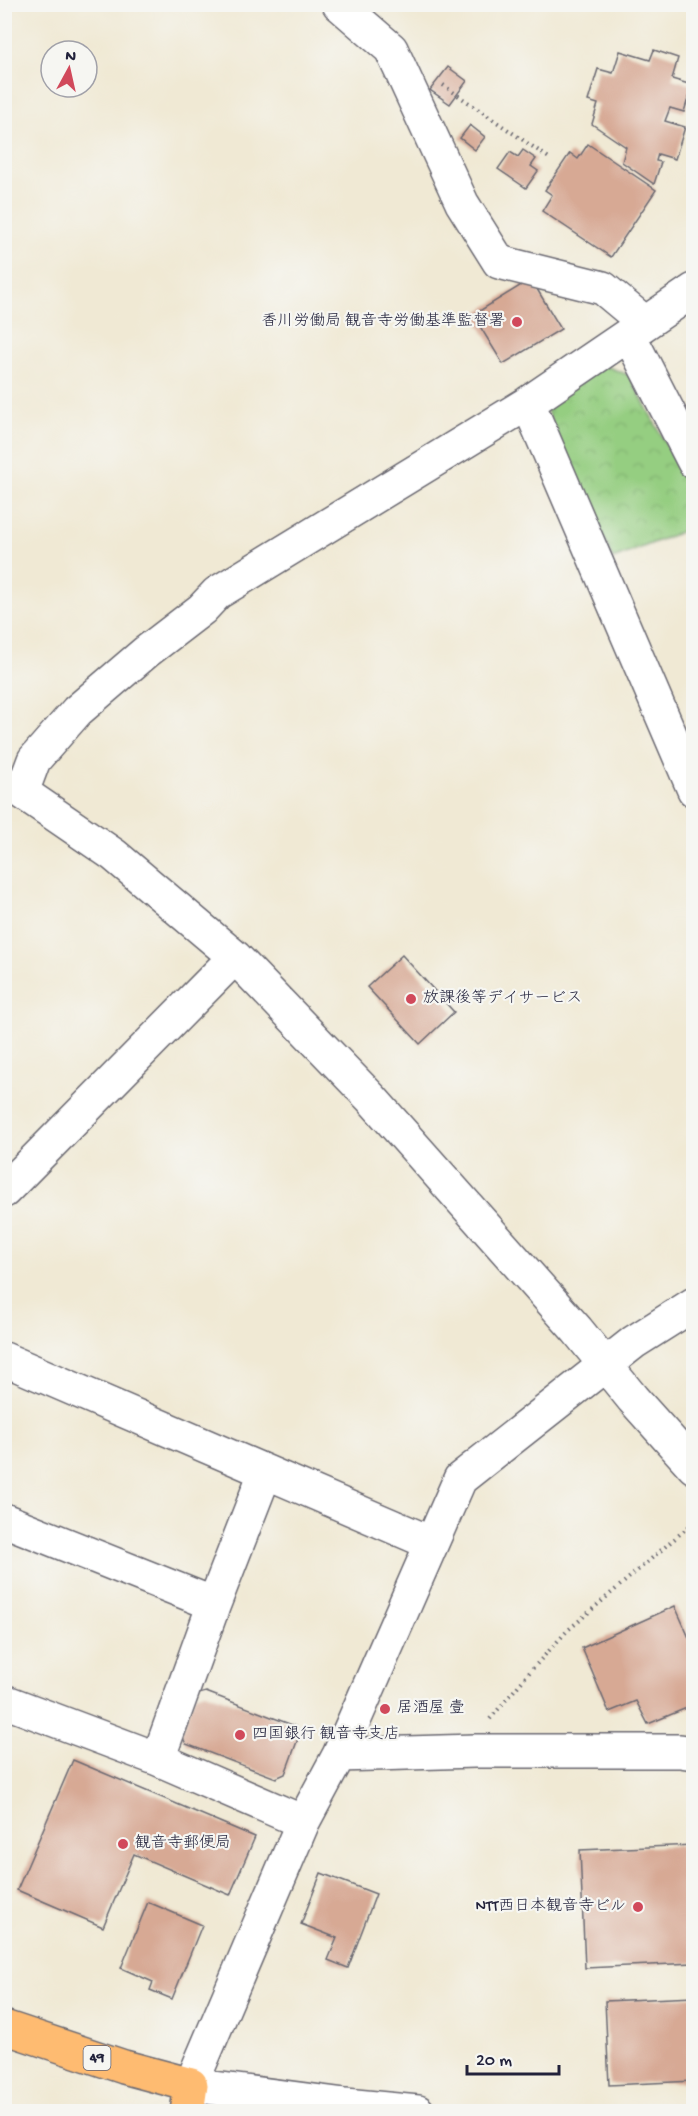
<svg xmlns="http://www.w3.org/2000/svg" width="698" height="2116" viewBox="0 0 698 2116" font-family="'Gochi Hand','Klee One',sans-serif">
	<style>
		.park { fill: url(#park-crowns); stroke: #5c785e; stroke-width: 1.5 }
		.building { fill: #d7a994 }
		.lines { fill: none; stroke-linecap: round; stroke-linejoin: round }
		.minor-casing { stroke: #6a6871; stroke-width: 36 }
		.major-casing { stroke: #6a6871; stroke-width: 36 }
		.path { stroke: #6a6871; stroke-width: 4; stroke-dasharray: 1.5 4.5; stroke-linecap: butt }
		.minor { stroke: #fff; stroke-width: 33 }
		.major { stroke: #febb71; stroke-width: 33 }
		.poi-dot { fill: #d1495b; stroke: #f6f6f2; stroke-width: 2 }
		.labels { text-anchor: middle; dominant-baseline: central; stroke-width: 4.5; stroke-linejoin: round; paint-order: stroke }
		.shield { fill: #f6f6f2; stroke: #626272; stroke-width: 1.5 }
		.shield-label { font-size: 15px; font-weight: bold; fill: #22223b }
		.poi-label { font-size: 16px; fill: #22223b; stroke: #f6f6f2; text-anchor: start }
	</style>
	<defs>
		<pattern id="park-crowns" width="20" height="18" patternUnits="userSpaceOnUse" patternTransform="scale(1.5)"><rect width="20" height="18" fill="#95ce81"/><path d="M2 6a3 3 0 1 1 6 0M12 15a3 3 0 1 1 6 0" fill="none" stroke="#80b170"/></pattern>
	</defs>
	<rect width="100%" height="100%" fill="#f6f6f2"/>
	<filter id="ink" filterUnits="userSpaceOnUse"><feTurbulence type="fractalNoise" baseFrequency=".0167" numOctaves="2"/><feDisplacementMap in="SourceGraphic" scale="12" xChannelSelector="R" yChannelSelector="G"/><feConvolveMatrix kernelMatrix="1 2 1 2 8 2 1 2 1" color-interpolation-filters="sRGB"/></filter>
	<filter id="wash" filterUnits="userSpaceOnUse"><feTurbulence type="fractalNoise" baseFrequency=".008" numOctaves="4" result="noise"/><feDisplacementMap in="SourceGraphic" scale="24" xChannelSelector="R" yChannelSelector="G"/><feGaussianBlur stdDeviation="1.35" result="paint"/><feColorMatrix in="noise" values="0 0 0 0 0 0 0 0 0 0 0 0 0 0 0 0 0 1.4 0 .05"/><feComposite in="paint" operator="in"/></filter>
	<g filter="url(#wash)">
		<rect width="100%" height="100%" fill="#f0e9d4"/>
		<path class="park" d="M600,364L629,375L693,494V527L613,559L547,411L552,396Z"/>
		<g id="blocks">
			<path class="building" d="M654,50L678,58L672,79L692,85L684,112L670,108L665,121L685,127L675,159L658,154L656,161L661,162L654,184L622,162L626,147L592,124L598,104L588,101L598,69L613,73L620,51L650,60Z
				M448,67L467,81L450,104L430,90Z
				M470,125L485,137L475,150L460,138Z
				M588,144L656,190L611,257L542,211L552,195L545,190L570,153L578,159Z
				M523,150L536,159L531,166L538,171L526,188L498,169L510,152L518,157Z
				M531,279L561,329L503,364L473,315Z
				M402,955L454,1012L420,1044L367,987Z
				M675,1606L694,1649V1705L648,1724L636,1701L609,1712L582,1648Z
				M206,1692L295,1726L299,1736L285,1774L276,1778L186,1744L181,1734L195,1695Z
				M73,1760L255,1837L230,1895L134,1854L103,1927L17,1890Z
				M694,1845V1963L585,1968L580,1850Z
				M321,1873L376,1894L348,1968L328,1960L337,1938L301,1924Z
				M148,1902L202,1925L172,1999L150,1990L153,1982L121,1968Z
				M694,1997V2081L609,2085L605,2001Z"/>
		</g>
	</g>
	<g filter="url(#ink)">
		<use href="#blocks" fill-opacity="0" stroke="#6a6871" stroke-width="1.5"/>
		<g class="lines">
			<defs>
				<path id="minor" d="M339,4L391,49L462,203L499,262L603,288L645,323
					M629,335L694,462
					M528,403L694,790
					M4,783L22,792L114,855L235,957L371,1098L577,1330L633,1399L694,1467
					M22,792L34,760L77,711L146,652L202,609L217,593L528,403L694,290
					M4,1191L235,957
					M4,1359L431,1543
					M4,1520L214,1604
					M4,1701L158,1759L303,1822
					M339,1755L475,1751H680L694,1753
					M158,1759L214,1604L265,1473
					M418,2112L345,2105L191,2085L303,1822L339,1755L460,1479L634,1342L694,1304"/>
				<path id="major" d="M4,2027L124,2067L191,2085L187,2112"/>
			</defs>
			<use href="#minor" class="minor-casing"/>
			<use href="#major" class="major-casing"/>
			<path class="path" d="M443,85L549,158
				M490,1719L534,1667L567,1631L694,1522"/>
			<use href="#minor" class="minor"/>
			<use href="#major" class="major"/>
		</g>
	</g>
	<g class="poi-dot">
		<circle cx="517" cy="322" r="6"/>
		<circle cx="411" cy="999" r="6"/>
		<circle cx="385" cy="1709" r="6"/>
		<circle cx="240" cy="1735" r="6"/>
		<circle cx="123" cy="1844" r="6"/>
		<circle cx="638" cy="1907" r="6"/>
	</g>
	<g class="labels">
		<rect class="shield" x="83.5" y="2046" width="27" height="24" rx="4.5"/>
		<g class="shield-label">
			<text x="97" y="2058">49</text>
		</g>
		<g class="poi-label">
			<text x="505" y="322" text-anchor="end">香川労働局 観音寺労働基準監督署</text>
			<text x="423" y="999">放課後等デイサービス</text>
			<text x="397" y="1709">居酒屋 壹</text>
			<text x="252" y="1735">四国銀行 観音寺支店</text>
			<text x="135" y="1844">観音寺郵便局</text>
			<text x="626" y="1907" text-anchor="end">NTT西日本観音寺ビル</text>
		</g>
	</g>
	<rect width="698" height="2116" fill="none" stroke="#f6f6f2" stroke-width="24"/>
	<g transform="translate(69 69) rotate(8)"><circle r="28" fill="#f6f6f2" stroke="#a1a1a9" stroke-width="1.5"/>
	<path d="M0-4.5L10 22L0 15L-10 22Z" fill="#d1495b"/>
	<text y="-9" font-size="16" font-weight="bold" text-anchor="middle" fill="#22223b">N</text>
	</g>
	<path d="M467 2065v9h92v-9" fill="none" stroke="#22223b" stroke-width="3"/>
	<text x="476" y="2065" font-size="18" fill="#22223b" stroke="#f6f6f2" stroke-width="4.5" paint-order="stroke">20 m</text>
</svg>
